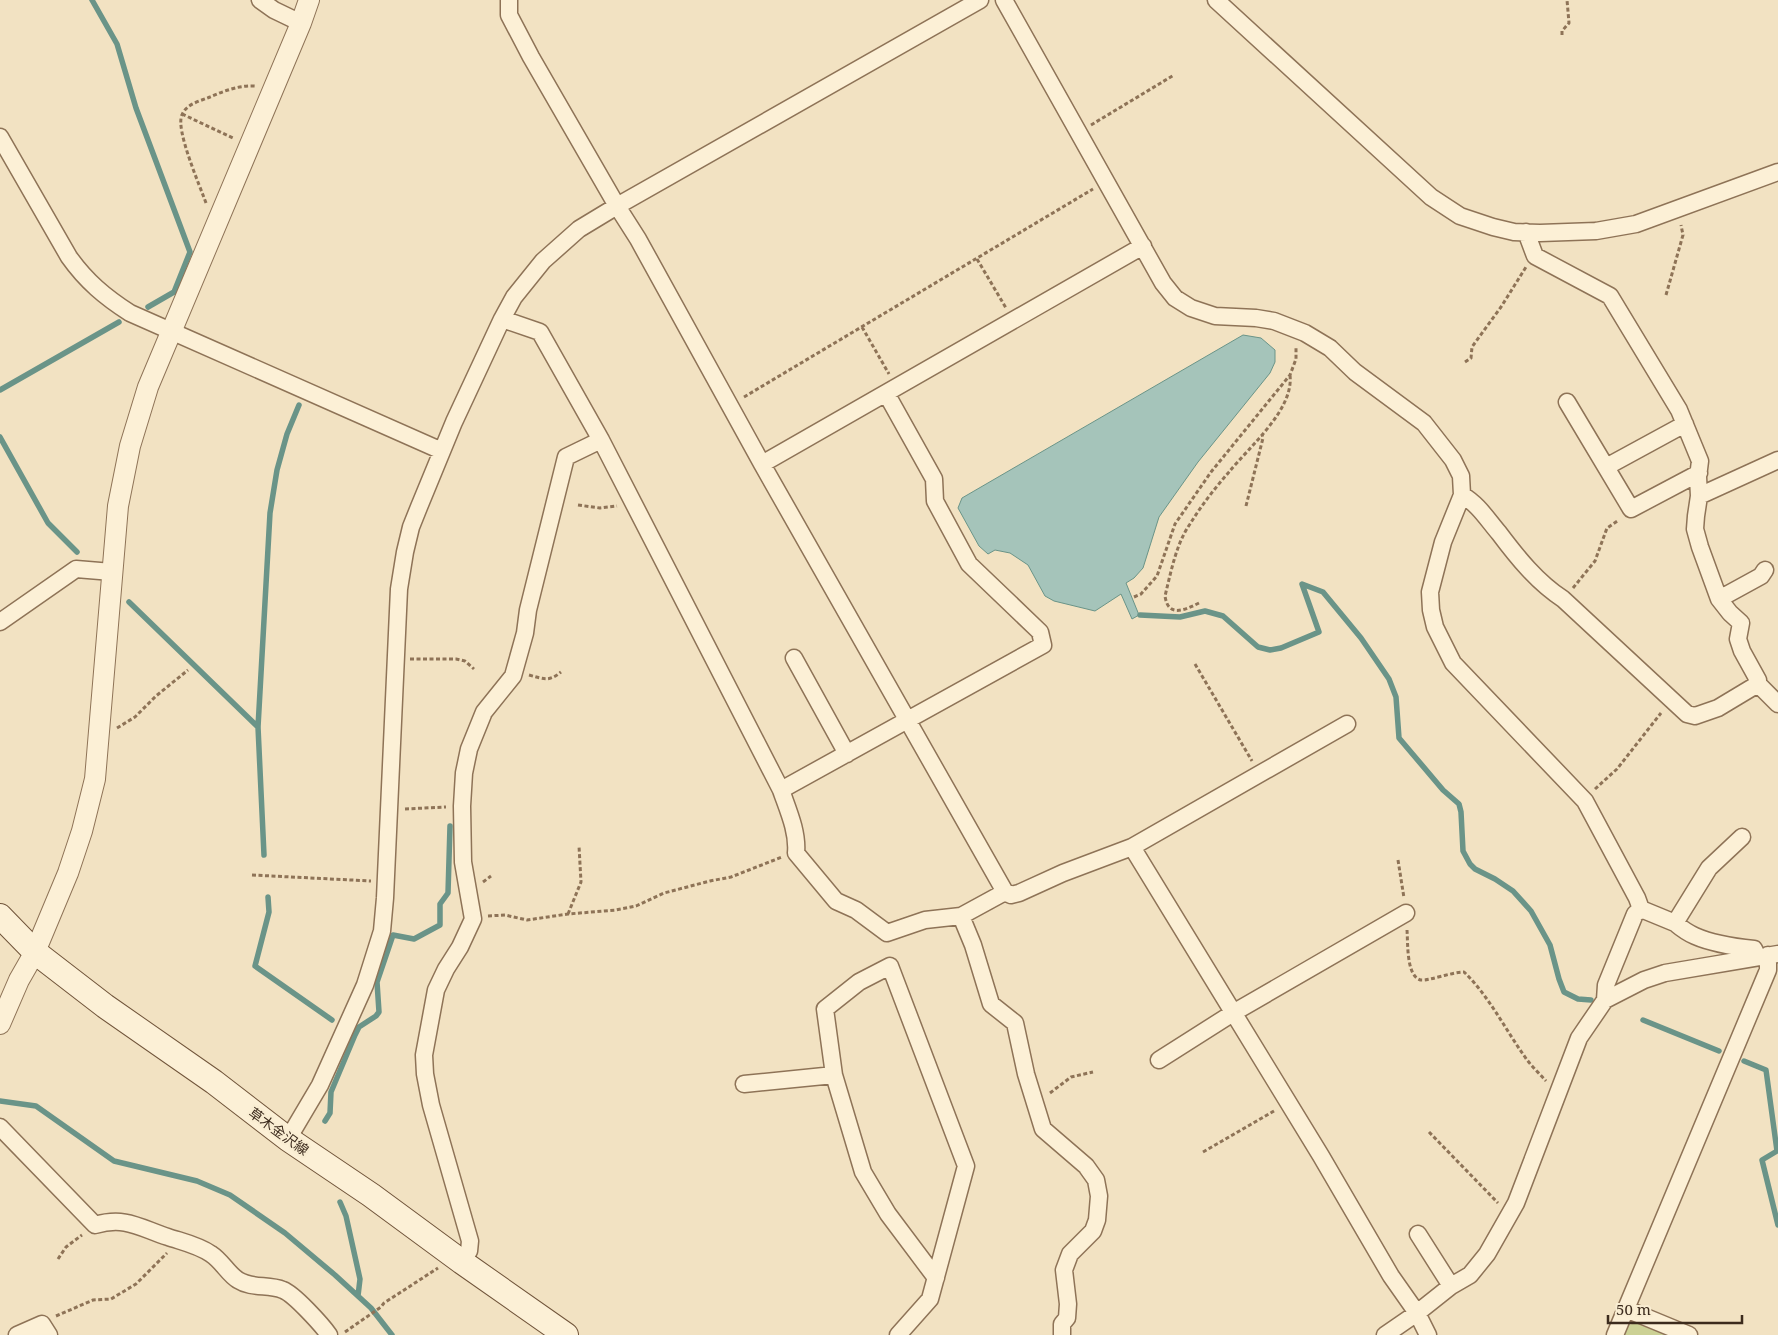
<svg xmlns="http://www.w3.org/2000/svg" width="1778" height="1335" viewBox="0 0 1778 1335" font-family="'Noto Serif','Noto Sans JP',serif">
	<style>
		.green { fill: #ccd195 }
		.water { fill: #a5c4ba; stroke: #6a9488 }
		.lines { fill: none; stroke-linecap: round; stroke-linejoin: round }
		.stream { stroke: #6a9488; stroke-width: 5.5 }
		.minor-casing { stroke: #8e7357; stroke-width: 19 }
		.tertiary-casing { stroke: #8e7357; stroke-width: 22 }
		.secondary-casing { stroke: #70543a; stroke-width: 26 }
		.path { stroke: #8e7357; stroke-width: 3; stroke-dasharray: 4 2.5; stroke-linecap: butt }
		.minor { stroke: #fcf0d6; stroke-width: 16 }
		.tertiary { stroke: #fcf0d6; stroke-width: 20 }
		.secondary { stroke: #fcf0d6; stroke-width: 24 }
		.labels { text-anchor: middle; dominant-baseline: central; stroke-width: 4.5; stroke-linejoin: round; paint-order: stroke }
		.street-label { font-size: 14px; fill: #3c2b1d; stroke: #f9edd2 }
	</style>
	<rect width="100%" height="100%" fill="#f2e2c2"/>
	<path class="green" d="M1636,1323L1666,1335H1622L1625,1326Z"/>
	<path class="water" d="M1243,335L1261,338L1275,350V362L1270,373L1198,462L1159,517L1143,568L1134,578L1126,583L1139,615L1132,619L1121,594L1095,611L1054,601L1045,596L1028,565L1010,553L995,550L988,554L979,546L958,508L962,498Z"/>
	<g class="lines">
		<path class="stream" d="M92,0L117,44L136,108L190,252L174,292L148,307
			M0,390L119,322
			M0,437L48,523L77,552
			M129,602L258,727
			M1140,615L1180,617L1205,611L1223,616L1258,647L1270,650L1281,648L1319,632L1302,584L1323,592L1361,638L1389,679L1396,697L1399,738L1443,790L1459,804L1461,812L1463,851L1470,864L1475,869L1495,879L1513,891L1531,911L1550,945L1559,979L1564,992L1578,999L1591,1000
			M264,855L258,727L270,513L277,470L287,434L299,405
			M268,897L269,912L255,966L332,1020
			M1643,1020L1719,1051
			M1744,1061L1766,1070L1777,1151L1762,1160L1778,1225
			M0,1101L36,1106L114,1161L197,1181L230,1195L285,1233L335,1275L371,1308L392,1335
			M325,1121L330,1113L331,1092L355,1035L359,1027L376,1016L379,1012L377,982L393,935L414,939L440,925V904L448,893L450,826
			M340,1202L346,1216L360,1279L358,1296"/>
		<defs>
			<path id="minor" d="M260,0L274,10L301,23
				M509,0V15L531,57L617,206L638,239L762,464L1005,892L1011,895L1019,893L1063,873L1132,847L1321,1156L1391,1276L1417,1313L1428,1335
				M1004,0L1163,283L1175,298L1191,308L1215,316L1256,318L1274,321L1305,333L1330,348L1355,372L1424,423L1453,460L1461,476L1462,495L1443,542L1430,592L1431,610L1435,627L1453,663L1585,801L1637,898L1641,909L1675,923L1709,868L1742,837
				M1216,0L1431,197L1460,216L1493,227L1514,232L1540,233L1596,231L1636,224L1778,172
				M0,137L69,257C86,281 105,297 130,313L442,451
				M1526,232L1535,256L1610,296L1679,410L1700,461L1698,477L1699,496L1696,516L1695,529L1700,547L1719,599L1730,613L1741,623L1738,639L1742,651L1758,680V684L1778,704
				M502,319L540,332L601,440L781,790L1043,645L1040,632L969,564L935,501L934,479L886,393
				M1567,402L1631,509L1699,473
				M762,464L1143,246
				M1606,467L1685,424
				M1462,495C1478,504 1487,519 1499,533C1517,557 1537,582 1563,599L1687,714L1695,716L1718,708L1758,684
				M1699,496L1778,460
				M1719,599L1761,576L1765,570
				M0,622L76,569L112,572
				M794,658L847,754
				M781,790C788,810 798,832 796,853L836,901L856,910L887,933L925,920L961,916
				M1132,847L1347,724
				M1005,892L961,916L973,945L991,1004L1015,1023L1026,1074L1043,1129L1086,1166L1096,1180L1099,1196L1097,1220L1093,1231L1070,1254L1064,1270L1068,1304L1067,1318L1062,1324V1335
				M1675,923C1681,928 1688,933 1695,936C1713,944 1735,947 1754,949L1758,957
				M1605,1000L1606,985L1635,914L1641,909
				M1159,1060L1233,1013L1406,913
				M834,1075L863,1172L888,1214L936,1278
				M744,1084L834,1075L825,1009L859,982L890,966L966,1166L930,1299L898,1335
				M0,1127L95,1225C126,1216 140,1228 168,1237C183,1242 198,1245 211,1254C222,1261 228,1274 238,1280C252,1289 268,1284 283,1290C294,1294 322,1325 329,1335
				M288,1139L320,1085L365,985L382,931L385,898L399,589L405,552L411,527L419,507L454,422L502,319L514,297L543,261L579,229L617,206L980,0
				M1418,1234L1451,1286
				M462,1262L469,1251L470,1241L431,1105L425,1074L424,1055L436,990L446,969L460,947L473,919L463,862L462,806L464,773L469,749L484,712L513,676L525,633L528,610L566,457L601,440
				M1626,1309L1689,1335
				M17,1335L42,1324L49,1335
				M1385,1335L1417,1313L1451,1286L1470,1275L1487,1254L1516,1203L1579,1038L1605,1000L1644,980L1665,973L1778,954
				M1615,1335L1768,970V955"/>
			<path id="tertiary" d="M0,1024L19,980L35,952L68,873L82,831L95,779L118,506L130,446L148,387L301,23L309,0"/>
			<path id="secondary" d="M0,916L35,952L105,1006L214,1082L288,1139L371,1195L462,1262L566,1335"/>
		</defs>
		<use href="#minor" class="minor-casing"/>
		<use href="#tertiary" class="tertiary-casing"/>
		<use href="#secondary" class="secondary-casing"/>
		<path class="path" d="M1562,35V31L1569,23L1567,0
			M182,114L233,138
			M1091,125L1174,75
			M206,203C200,186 175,129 182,115C186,104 200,101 210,97C224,91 239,85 255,86
			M977,259L1006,308
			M1666,295L1683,235L1681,225
			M862,327L889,374
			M1465,362L1471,358L1472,347L1501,307L1526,267
			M744,397L1093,189
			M578,505L600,508L617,506
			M1246,506L1263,438L1262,434
			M1573,588L1595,561L1607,528L1619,520
			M1134,597L1141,594L1157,576L1175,524L1211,472L1290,375L1296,359V346
			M1199,603C1185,610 1168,618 1165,596C1171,572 1176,544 1190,524C1201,506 1215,488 1229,472C1249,447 1294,410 1290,375
			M410,659H456L465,661L474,669
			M1195,664L1252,761
			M529,675C544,679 549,682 561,672
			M117,728L135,717L156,696L188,670
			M1595,789L1617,769L1661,713
			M405,809L446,807
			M1398,860L1404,898
			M252,875L371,881
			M483,882L491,876
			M568,914L581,882L579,846
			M488,916L505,915L527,920L568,914L616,910L636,906L664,893L710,881L731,877L782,857
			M1407,930C1408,942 1406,977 1421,980C1429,981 1452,972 1464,972C1489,996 1505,1029 1525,1057C1531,1066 1539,1073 1546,1081
			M1050,1093L1071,1077L1093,1072
			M1429,1132L1498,1203
			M1203,1152L1274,1111
			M58,1259L66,1247L82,1235
			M56,1316L93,1300L111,1299L136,1284L167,1253
			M345,1332L381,1307L384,1303L438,1268"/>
		<use href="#minor" class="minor"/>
		<use href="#tertiary" class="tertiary"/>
		<use href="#secondary" class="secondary"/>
	</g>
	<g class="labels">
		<g class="street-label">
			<text transform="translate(279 1131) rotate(36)">草木金沢線</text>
		</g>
	</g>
	<path d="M1608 1315v8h134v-8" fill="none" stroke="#3c2b1d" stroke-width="2.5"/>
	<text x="1616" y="1315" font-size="15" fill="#3c2b1d" stroke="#f9edd2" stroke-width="4" paint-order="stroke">50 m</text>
</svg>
